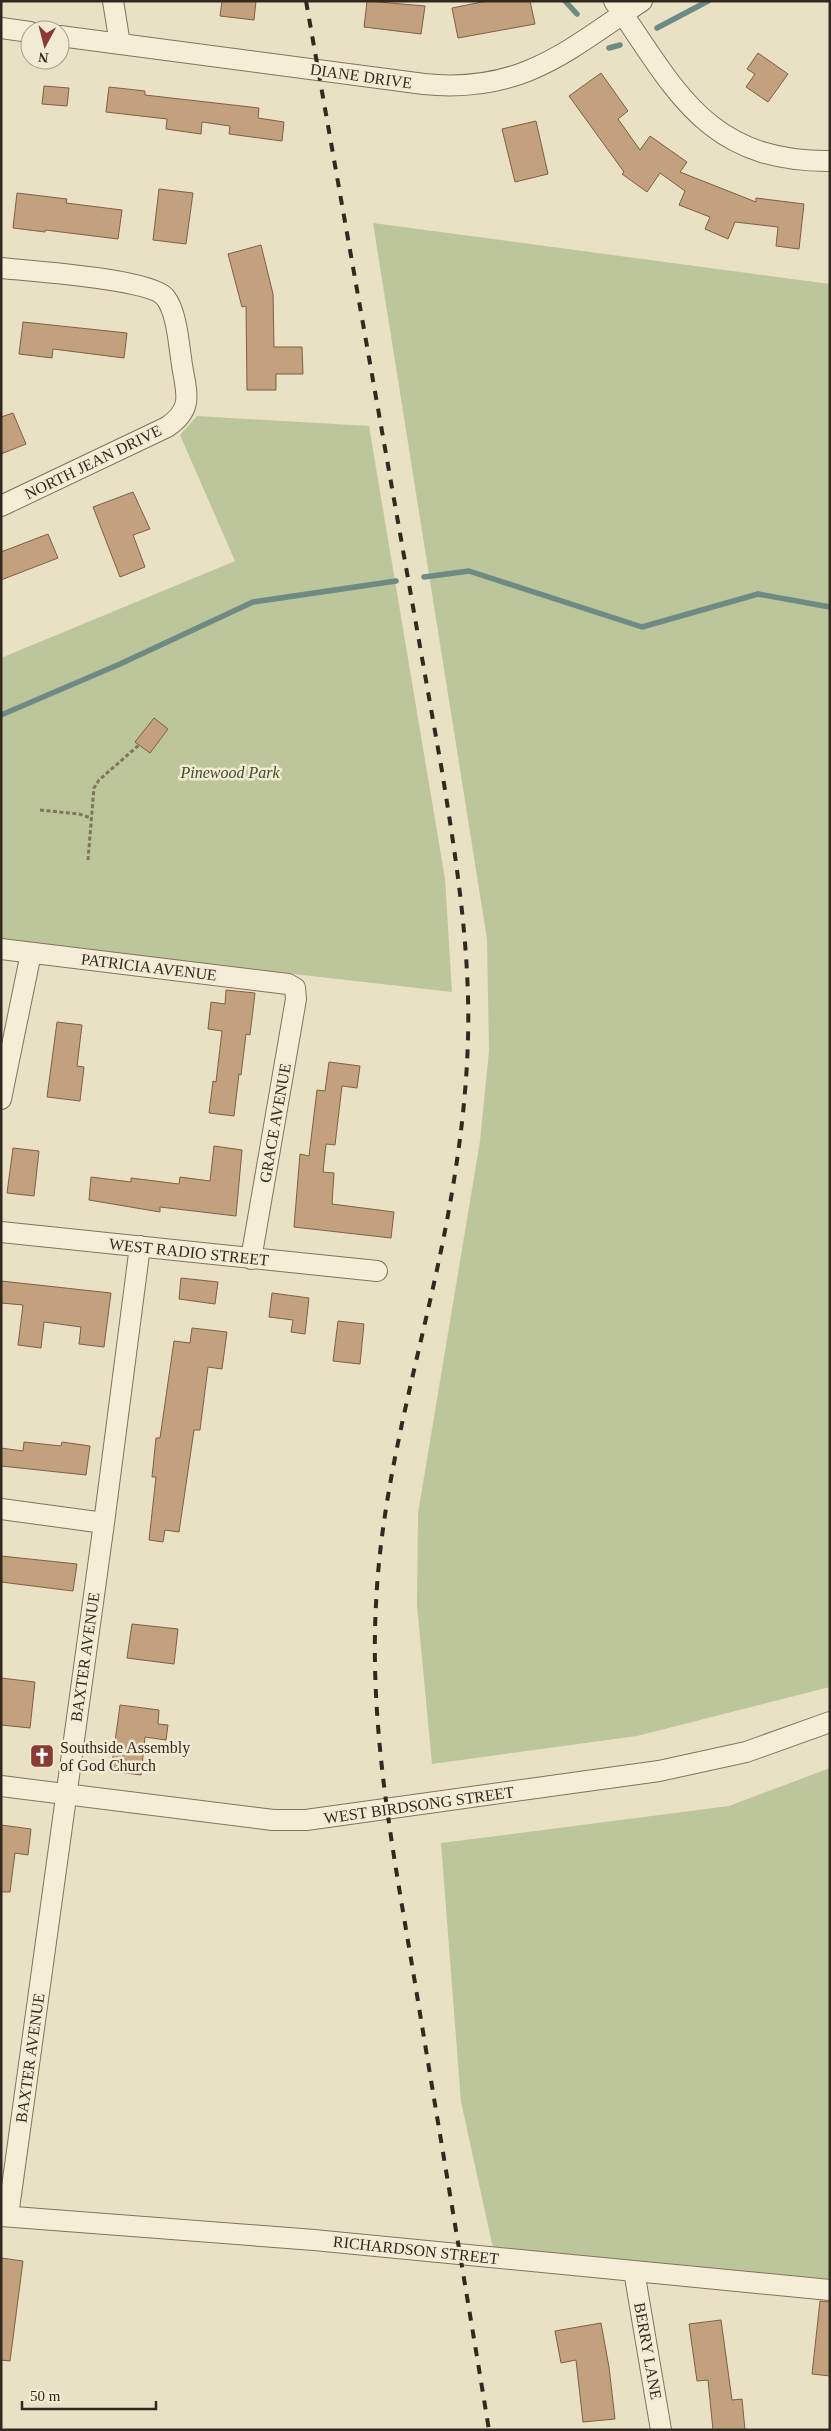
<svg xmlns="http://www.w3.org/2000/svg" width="831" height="2431" viewBox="0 0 831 2431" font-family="Georgia,serif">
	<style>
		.green { fill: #bdc69a }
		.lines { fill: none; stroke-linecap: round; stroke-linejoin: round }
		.stream { stroke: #6e8a85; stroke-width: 5.5 }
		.building { fill: #c3a07e; stroke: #7e6045 }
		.minor-casing { stroke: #82735d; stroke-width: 22 }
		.path { stroke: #82735d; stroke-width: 3; stroke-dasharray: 4 2.5; stroke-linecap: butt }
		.minor { stroke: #f5eed7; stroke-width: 20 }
		.rail { stroke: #332a1f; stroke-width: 4; stroke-dasharray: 9 9; stroke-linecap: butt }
		.labels { text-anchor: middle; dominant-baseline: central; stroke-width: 5; stroke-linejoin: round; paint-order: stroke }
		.street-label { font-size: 16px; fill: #332a1f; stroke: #f1ebd3 }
		.park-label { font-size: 16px; font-style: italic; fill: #414e28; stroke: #f1ebd3 }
		.poi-label { font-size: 16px; fill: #332a1f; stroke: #f1ebd3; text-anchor: start }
	</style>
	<rect width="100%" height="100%" fill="#e9e1c4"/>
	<path class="green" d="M373,223L830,284V1687L637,1736L432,1764L417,1605L418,1513L480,1141L489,1051L487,939Z
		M197,416L369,426L445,879L452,992L1,941V658L235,561L180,435Z
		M830,1768V2279L493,2248L461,2102L441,1843L729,1806Z"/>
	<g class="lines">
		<path class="stream" d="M565,1L577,14
			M657,28L708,1
			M609,48L620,45
			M424,577L469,571L642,627L758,594L830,607
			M1,715L120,664L253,602L396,581"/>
	</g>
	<path class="building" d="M222,1H256L254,20L220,16Z
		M367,1L425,6L421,34L364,27Z
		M487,1H530L535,24L458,38L452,8Z
		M758,53L788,74L768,102L746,87L755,74L747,69Z
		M601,73L628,111L618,119L640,150L650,136L687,162L680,172L756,202V198L804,204L799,249L776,246L778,227L735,222L728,239L705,229L710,217L679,205L685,191L660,173L647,192L622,174L624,172L569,96Z
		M44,86L69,88L67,106L42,104Z
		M109,87L145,91V95L259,108L258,118L284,122L282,141L229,134L230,126L202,122L201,134L166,129L167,119L106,112Z
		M536,121L548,174L515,182L502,129Z
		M159,189L193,193L186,244L153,240Z
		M17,193L67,199L66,203L122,210L118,239L45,230V232L13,228Z
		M261,245L273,294L274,347H302L303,374H276V390H247L246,306L242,307L228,254Z
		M23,322L127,333L124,358L53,349L52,358L19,354Z
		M13,413L26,444L1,454V417Z
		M133,492L150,529L133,535L145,567L120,577L93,507Z
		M48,534L58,558L1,580V552Z
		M154,718L168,729L150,753L135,742Z
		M226,990L255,993L250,1035L246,1034L241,1075L239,1074L234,1116L209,1113L213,1081L216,1082L222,1031L208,1029L211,1002L225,1004Z
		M57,1022L82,1025L77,1066L84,1067L80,1101L47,1097Z
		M329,1062L360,1066L357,1088L342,1086L335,1145L326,1144L323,1172L334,1173L332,1204L394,1212L391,1238L294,1227L300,1154L309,1156L317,1090L325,1091Z
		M214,1146L242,1150L236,1216L160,1207V1212L89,1200L91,1177L131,1182V1178L179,1184L180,1177L210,1181Z
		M13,1148L39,1151L34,1196L7,1193Z
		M181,1278L218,1282L215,1304L179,1299Z
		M1,1281L111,1293L104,1347L79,1344L81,1327L44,1322L41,1348L18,1345L23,1305L1,1303Z
		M272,1293L309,1298L305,1334L291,1332L293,1320L269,1317Z
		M338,1321L364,1324L360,1364L333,1361Z
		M192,1328L227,1332L222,1369L208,1367L200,1430H194L179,1532L165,1530L163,1542L149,1540L156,1477H152L156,1438H160L174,1341L190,1343Z
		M24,1442L61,1446L62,1442L90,1446L86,1475L1,1466V1448L23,1451Z
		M1,1556L77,1564L73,1591L1,1582Z
		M132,1624L178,1629L174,1664L127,1658Z
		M1,1678L35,1682L30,1728L1,1725Z
		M120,1705L159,1710L158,1724L168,1725L166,1740L145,1737L141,1775L111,1771Z
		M1,1825L31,1829L28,1855L15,1853L10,1892H1Z
		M1,2258L23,2261L10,2361L1,2360Z
		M820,2301L830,2302V2376L812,2374Z
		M721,2320L732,2400L742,2399L745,2430H713L708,2380L697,2381L689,2324Z
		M601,2323L609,2367L615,2419L583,2422L576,2360L561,2363L555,2331Z"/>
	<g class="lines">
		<defs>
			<path id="minor" d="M113,1L120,44
				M614,1C676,90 706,162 830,161
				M1,28L30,32
				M60,36L424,84C521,94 567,51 642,1
				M1,268C31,271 149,279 165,297C178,313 179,350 183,371C188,397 191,411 167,427L1,506
				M1,949L288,984L295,988L296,999L251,1259
				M1,1099L31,953
				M1,1232L377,1271
				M1,1509L104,1523
				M1,1786L273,1820H306L659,1771L746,1752L830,1722
				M1,2216L314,2240L830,2290
				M8,2216L104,1523L140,1246
				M634,2271L661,2430"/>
		</defs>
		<use href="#minor" class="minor-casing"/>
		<path class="path" d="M40,810L79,814L91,818
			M88,860L94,788L99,780L139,745"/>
		<use href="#minor" class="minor"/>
		<path class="rail" d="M306,1L442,771C454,846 466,921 468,997C470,1070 461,1144 448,1215C424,1345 382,1472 376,1604C369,1734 395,1861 416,1989C440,2136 465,2283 489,2430"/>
	</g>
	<defs>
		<symbol id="church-square" viewBox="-11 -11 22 22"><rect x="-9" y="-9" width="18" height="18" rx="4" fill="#8a3933" stroke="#f1ebd3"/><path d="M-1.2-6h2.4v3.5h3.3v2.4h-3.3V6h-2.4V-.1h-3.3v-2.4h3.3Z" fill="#fff"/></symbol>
	</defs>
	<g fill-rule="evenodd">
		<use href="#church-square" x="28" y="1742" width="28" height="28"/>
	</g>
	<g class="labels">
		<g class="street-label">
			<text transform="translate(361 76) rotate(8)">DIANE DRIVE</text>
			<text transform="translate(93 462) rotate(-26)">NORTH JEAN DRIVE</text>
			<text transform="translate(149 967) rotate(7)">PATRICIA AVENUE</text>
			<text transform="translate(275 1123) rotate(-80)">GRACE AVENUE</text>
			<text transform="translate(189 1252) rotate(6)">WEST RADIO STREET</text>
			<text transform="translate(85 1657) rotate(-82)">BAXTER AVENUE</text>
			<text transform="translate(419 1805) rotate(-8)">WEST BIRDSONG STREET</text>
			<text transform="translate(30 2058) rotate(-82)">BAXTER AVENUE</text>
			<text transform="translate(416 2250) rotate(6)">RICHARDSON STREET</text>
			<text transform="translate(648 2351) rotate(80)">BERRY LANE</text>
		</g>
		<g class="park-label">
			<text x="230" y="772">Pinewood Park</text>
		</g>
		<g class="poi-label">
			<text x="60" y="1747">Southside Assembly<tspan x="60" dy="18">of God Church</tspan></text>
		</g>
	</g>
	<rect width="831" height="2431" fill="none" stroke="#332a1f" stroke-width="5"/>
	<g transform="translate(45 45) rotate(187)"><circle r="24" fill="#f1ebd3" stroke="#a59e8b"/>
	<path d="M0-4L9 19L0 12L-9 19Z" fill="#8a3933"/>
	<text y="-8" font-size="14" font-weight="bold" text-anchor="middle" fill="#332a1f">N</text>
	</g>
	<path d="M22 2401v8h134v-8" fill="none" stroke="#332a1f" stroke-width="2.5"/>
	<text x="30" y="2401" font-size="15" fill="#332a1f" stroke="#f1ebd3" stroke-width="4" paint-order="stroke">50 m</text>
</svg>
